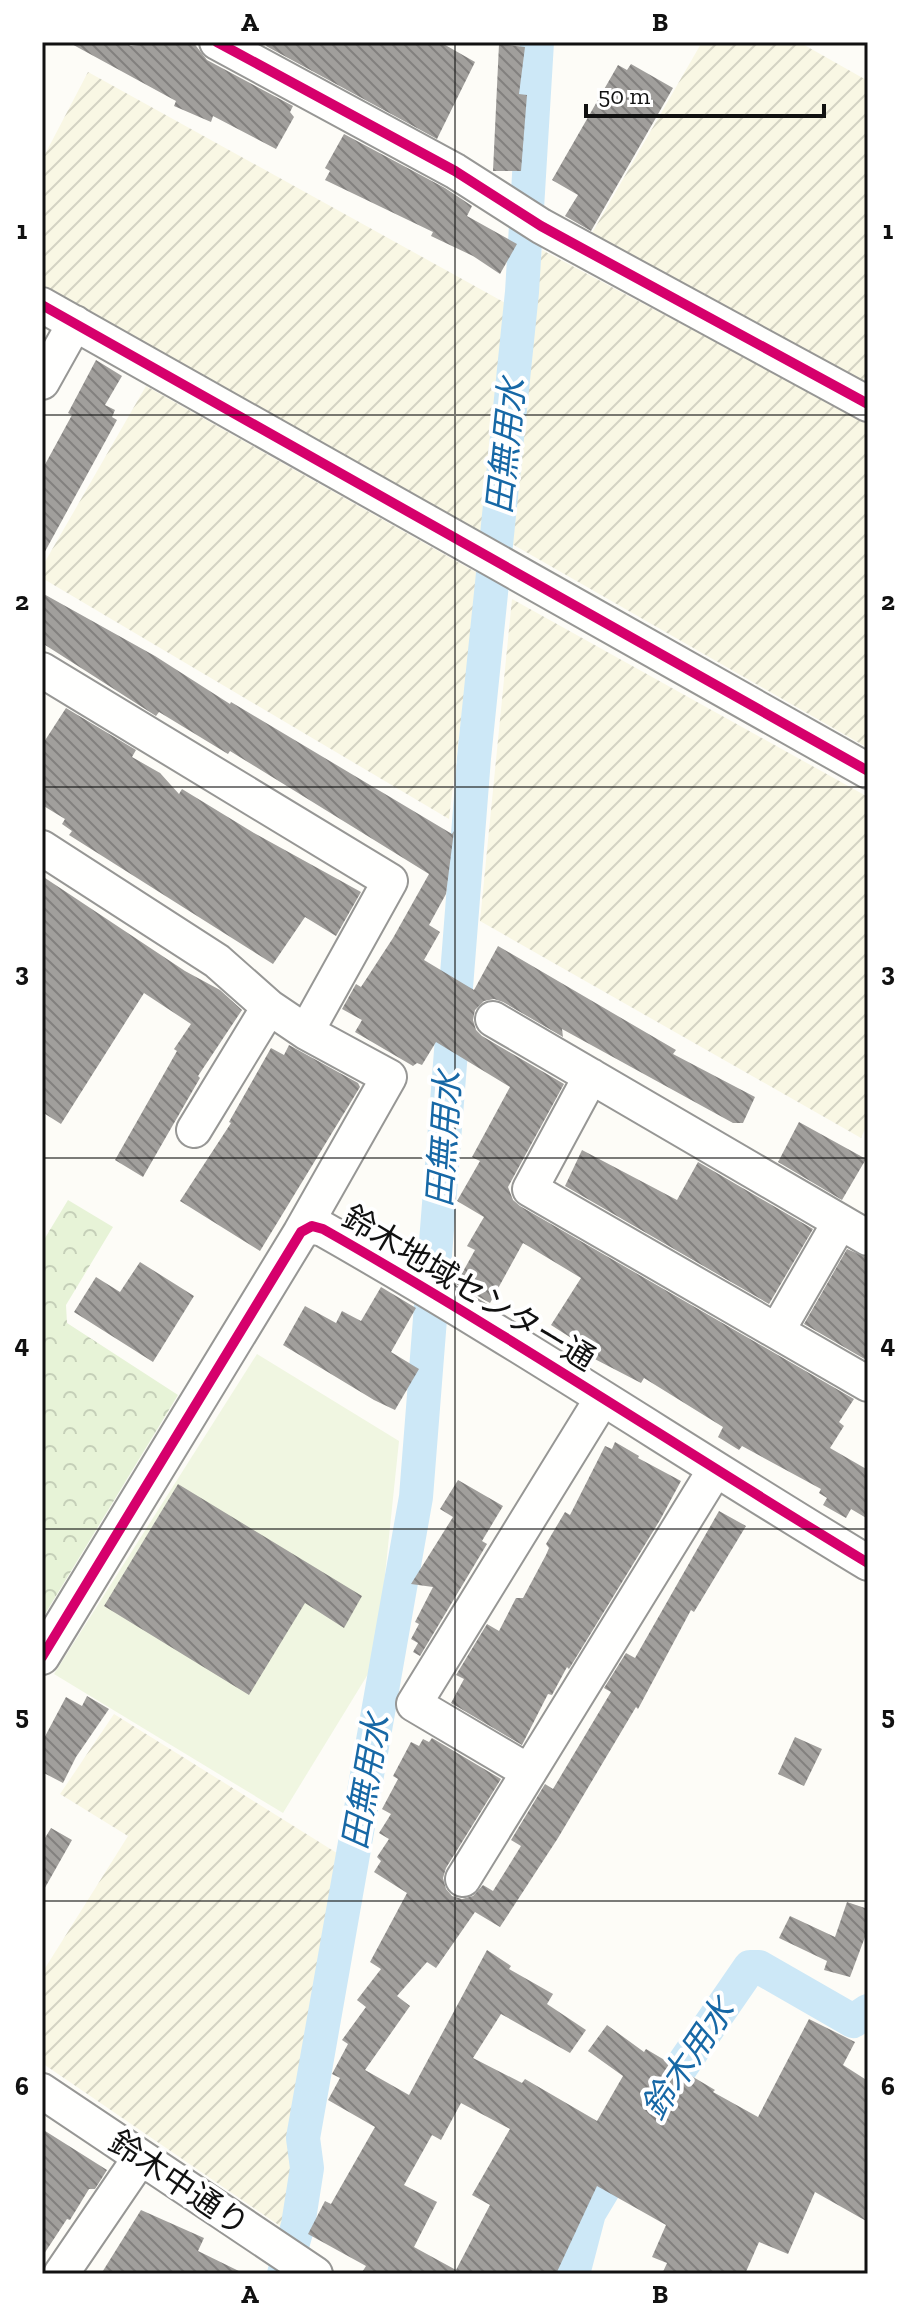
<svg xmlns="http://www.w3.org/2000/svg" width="910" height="2316" viewBox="0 0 910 2316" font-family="'Zilla Slab','Noto Sans JP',serif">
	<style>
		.farmland { fill: url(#farmland-furrows) }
		.park { fill: url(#park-crowns) }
		.pitch { fill: #f0f6e1 }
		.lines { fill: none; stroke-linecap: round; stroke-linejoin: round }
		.canal { stroke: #cde8f7; stroke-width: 34 }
		.building { fill: url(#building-back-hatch); fill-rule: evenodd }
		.minor-casing { stroke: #979795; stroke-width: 38 }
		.minor { stroke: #fffffe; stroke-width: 34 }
		.cycleway-casing { stroke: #fff; stroke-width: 15 }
		.cycleway { stroke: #d6006c; stroke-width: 10 }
		.grid { fill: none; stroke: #111; stroke-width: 2; stroke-opacity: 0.55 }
		.labels { text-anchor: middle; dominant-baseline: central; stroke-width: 8; stroke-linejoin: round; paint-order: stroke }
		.street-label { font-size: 32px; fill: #111; stroke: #fff }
		.water-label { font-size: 34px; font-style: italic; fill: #1768a6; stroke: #fff }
		.neatline { fill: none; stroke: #111; stroke-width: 3 }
		.grid-label { font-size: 26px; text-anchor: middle; font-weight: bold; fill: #111 }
	</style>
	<defs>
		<pattern id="farmland-furrows" width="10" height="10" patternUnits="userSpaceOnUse" patternTransform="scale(2)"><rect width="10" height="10" fill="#f9f7e4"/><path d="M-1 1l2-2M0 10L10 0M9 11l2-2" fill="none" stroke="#d4d3c3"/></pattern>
		<pattern id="park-crowns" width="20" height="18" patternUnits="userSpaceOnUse" patternTransform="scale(2)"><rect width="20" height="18" fill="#e7f3d7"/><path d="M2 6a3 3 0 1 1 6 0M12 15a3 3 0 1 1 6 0" fill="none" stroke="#c5cfb8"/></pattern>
		<pattern id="building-back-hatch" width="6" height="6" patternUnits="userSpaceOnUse" patternTransform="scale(2)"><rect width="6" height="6" fill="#a19f9c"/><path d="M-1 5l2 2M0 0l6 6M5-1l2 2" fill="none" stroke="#82807e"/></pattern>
	</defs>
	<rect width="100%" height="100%" fill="#fdfcf7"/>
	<path class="farmland" d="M702,42H799L868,81V393L588,240Z
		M88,72L509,305L481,538L42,289V160Z
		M542,250L868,423V748L512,544L522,429Z
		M146,386L479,574L449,819L42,578V567Z
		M512,599L868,797V1122L861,1138L480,921Z
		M114,1714L356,1865L311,2118L286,2230L42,2063V1973L128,1836L60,1794Z"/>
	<path class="park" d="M68,1200L113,1227L66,1305L67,1323L178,1395L42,1619V1243Z"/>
	<path class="pitch" d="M257,1354L399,1441L376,1661L283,1813L54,1674Z"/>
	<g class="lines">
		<path class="canal" d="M655,2105L750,1967H759L853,2021L868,2011
			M284,2274L298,2225L307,2168L303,2138L416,1497L474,758L522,292L537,42
			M573,2274L589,2213L627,2150"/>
	</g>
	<path class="building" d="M68,42H123L131,46L161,42H193L207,60L293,106L290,112L294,117L276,149L213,116L211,122L174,106L176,101Z
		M268,42H440L475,62L437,139L266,46Z
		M499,44L525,47L519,94L527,95L521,171H493Z
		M631,64L673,88L591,231L565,216L578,195L552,180L618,65L627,70Z
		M344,134L445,188L472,206L467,216L517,244L500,274L473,256L431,236L433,232L325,180L330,171L325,168Z
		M96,360L122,376L105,405L115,410L112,417L117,420L42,557V470L72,415L68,413Z
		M42,593L155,656L230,704L231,702L452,834L454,831L446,894L429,925L440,932L424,960L474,990L498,946L676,1050L673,1054L755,1097L743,1123H733L562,1029L563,1037L503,1002L494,999L484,1001L475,1010L473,1020L476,1030L482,1036L564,1084L508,1187L513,1200L520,1206L854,1399L839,1422L844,1426L830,1448L868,1470V1519L851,1509L846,1518L823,1505L827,1498L819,1493L821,1489L742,1446L739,1450L718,1437L723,1427L644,1378L641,1383L587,1355L590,1350L551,1325L581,1278L523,1243L490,1303L456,1284L475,1250L467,1246L484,1217L457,1201L480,1161L472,1157L510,1087L436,1042L422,1065L417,1063L413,1066L355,1032L362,1020L342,1009L356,984L361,987L393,938L429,874L230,751L228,754L159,712L156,716L42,643Z
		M66,708L136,750L132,757L160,773L179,794L182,789L254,833L361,892L336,936L305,917L273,964L69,835L72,831L62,824L65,819L42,805V745Z
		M42,876L185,971L220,990L242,1010L198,1076L200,1078L143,1177L115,1160L177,1051L174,1049L191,1024L144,993L61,1124L42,1112Z
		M289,1045L358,1083L360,1087L260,1251L180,1201L231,1123L229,1122L271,1048L284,1055Z
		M799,1122L866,1159L842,1200L778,1162Z
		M582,1150L677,1200L698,1162L813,1229L769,1304L565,1186Z
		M847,1249L868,1258V1361L804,1324Z
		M140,1262L194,1296L153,1362L74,1312L96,1277L120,1292Z
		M381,1287L416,1308L391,1352L419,1369L395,1410L374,1400L283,1345L305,1306L336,1323L342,1311L361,1321Z
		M615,1442L639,1456L638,1458L681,1481L660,1520L569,1669L567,1667L552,1695L548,1694L522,1745L451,1703L464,1679L456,1675L487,1624L499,1631L516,1598H523L546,1555L549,1548L546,1544L565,1512L570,1515L605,1446L612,1449Z
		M458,1480L503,1506L482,1541L487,1544L420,1656L413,1652L418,1643L411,1639L419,1624L415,1622L433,1587L411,1584L453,1517L440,1509Z
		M178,1484L362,1596L344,1628L305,1603L249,1695L104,1606Z
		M719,1511L746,1526L694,1612L691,1610L638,1709L636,1707L558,1838L500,1927L475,1912L436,1968L427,1962L397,1996L410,2006L365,2070L409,2095L487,1950L511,1966L509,1969L553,1994L547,2004L586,2030L570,2053L501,2014L473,2058L522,2083L525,2079L597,2121L623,2076L588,2051L607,2025L644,2052L646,2049L715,2090L713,2092L758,2117L809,2019L855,2042L843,2065L868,2081V2222L815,2192L788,2254L759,2242L745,2274H662L667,2263L652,2257L666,2225L597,2186L556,2274H361L366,2266L308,2234L325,2201L331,2204L375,2127L328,2100L340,2078L332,2074L348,2044L342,2040L366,2007L357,2000L381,1969L370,1962L407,1893L374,1872L381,1861L377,1857L389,1839L379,1833L391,1814L382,1809L398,1779L393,1776L411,1742L419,1746L423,1739L429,1742L432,1738L501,1779L446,1868L443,1878L446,1889L452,1896L462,1899L473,1896L483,1885L493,1891L521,1846L511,1840L545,1784L553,1789L611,1692L604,1688L626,1653L635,1658ZM461,2103L510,2129L472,2195L490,2205L456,2270L414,2247L437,2202L404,2185L432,2135L441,2140Z
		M87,1696L109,1709L76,1757L63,1783L42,1772V1742L66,1697L82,1706Z
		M795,1737L822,1749L804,1786L778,1774Z
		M51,1828L72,1840L42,1893V1843Z
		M847,1902L868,1909V1929L850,1977L824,1970L827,1961L779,1938L790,1916L835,1937Z
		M42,2129L107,2170L95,2189H89L70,2220L67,2219L42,2257Z
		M141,2210L204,2238L198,2251L245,2274H101Z"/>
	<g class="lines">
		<defs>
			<path id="minor" d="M217,42L455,171L541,226L868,404
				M42,305L868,771
				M42,382L75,323
				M42,670L390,881L306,1032
				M42,848L217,961L269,1007L306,1032L389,1077L301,1232
				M493,1019L868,1238
				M591,1076L530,1189L868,1384
				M194,1130L269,1007
				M777,1331L840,1222
				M42,1657L301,1232L312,1226L323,1229C508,1334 686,1453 868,1563
				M529,1772L414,1704L602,1399
				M463,1879L715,1470
				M42,2091L315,2274
				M61,2274L140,2158"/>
		</defs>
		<use href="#minor" class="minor-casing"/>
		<use href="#minor" class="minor"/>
		<defs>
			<path id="cycleway" d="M217,42L455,171L541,226L868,404
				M42,305L868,771
				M42,1657L301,1232L312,1226L323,1229C508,1334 686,1453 868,1563"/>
		</defs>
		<use href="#cycleway" class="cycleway-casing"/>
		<use href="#cycleway" class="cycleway"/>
	</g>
	<path class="grid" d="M455,42V2274M42,415H868M42,787H868M42,1158H868M42,1529H868M42,1901H868"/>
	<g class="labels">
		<g class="street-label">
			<text transform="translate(469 1288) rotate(31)">鈴木地域センター通</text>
			<text transform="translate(179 2183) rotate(34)">鈴木中通り</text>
		</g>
		<g class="water-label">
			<text transform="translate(506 446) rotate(-84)">田無用水</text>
			<text transform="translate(444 1139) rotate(-86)">田無用水</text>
			<text transform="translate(366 1782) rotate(-80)">田無用水</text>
			<text transform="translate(688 2059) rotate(-56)">鈴木用水</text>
		</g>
	</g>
	<rect width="910" height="2316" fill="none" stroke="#ffffff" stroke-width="88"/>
	<path d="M586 104v12h238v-12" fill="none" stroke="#111111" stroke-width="4"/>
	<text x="598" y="104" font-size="24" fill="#111111" stroke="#ffffff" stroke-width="6" paint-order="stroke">50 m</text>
	<rect x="44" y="44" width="822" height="2228" class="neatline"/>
	<g class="grid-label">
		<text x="250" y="31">A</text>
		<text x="660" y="31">B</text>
		<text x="22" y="239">1</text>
		<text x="888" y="239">1</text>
		<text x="22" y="610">2</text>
		<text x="888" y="610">2</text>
		<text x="22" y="981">3</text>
		<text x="888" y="981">3</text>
		<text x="22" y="1353">4</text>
		<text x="888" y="1353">4</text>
		<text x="22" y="1724">5</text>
		<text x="888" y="1724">5</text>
		<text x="22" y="2095">6</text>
		<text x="888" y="2095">6</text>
		<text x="250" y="2303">A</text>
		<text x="660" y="2303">B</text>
	</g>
</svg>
